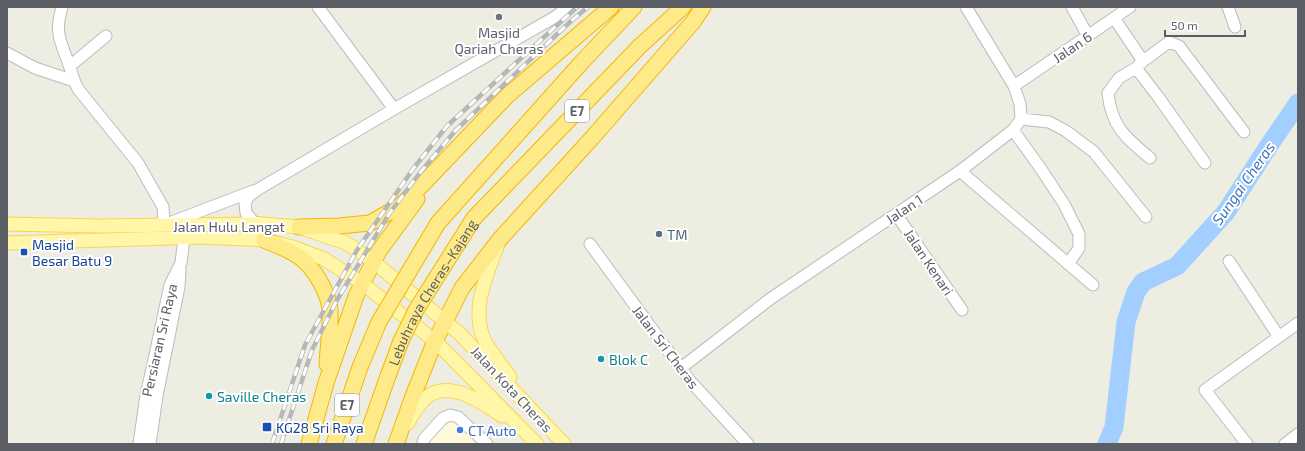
<svg xmlns="http://www.w3.org/2000/svg" width="1305" height="451" viewBox="0 0 1305 451" font-family="'Exo 2',sans-serif">
	<style>
		.commercial { fill: #fff9d7 }
		.lines { fill: none; stroke-linecap: round; stroke-linejoin: round }
		.river { stroke: #a2cfff; stroke-width: 19 }
		.minor-casing { stroke: #babcc2; stroke-width: 13 }
		.major-casing { stroke: #f8d651; stroke-width: 15 }
		.highway-casing { stroke: #f1b800; stroke-width: 17 }
		.minor { stroke: #fff; stroke-width: 11 }
		.major { stroke: #fff7a7; stroke-width: 13 }
		.highway { stroke: #ffea89; stroke-width: 15 }
		.rail-casing { stroke: #b6b7b7; stroke-width: 4.5 }
		.rail { stroke: #fff; stroke-width: 3; stroke-dasharray: 9; stroke-linecap: butt }
		.highway-bridge-casing { stroke: #f1b800; stroke-width: 17; stroke-linecap: butt }
		.highway-bridge { stroke: #ffea89; stroke-width: 15 }
		.worship-dot { fill: #6b7280; stroke: #fff; stroke-width: 1.5 }
		.service-dot { fill: #5c6f8a; stroke: #fff; stroke-width: 1.5 }
		.transit-dot { fill: #1a4fb4; stroke: #fff; stroke-width: 1.5 }
		.culture-dot { fill: #0f9aa8; stroke: #fff; stroke-width: 1.5 }
		.shop-dot { fill: #3f7fe0; stroke: #fff; stroke-width: 1.5 }
		.labels { text-anchor: middle; dominant-baseline: central; stroke-width: 4; stroke-linejoin: round; paint-order: stroke }
		.shield { fill: #fff; stroke: #8c8e92; stroke-width: 1 }
		.shield-label { font-size: 13px; font-weight: bold; fill: #5b5e64 }
		.worship-label { font-size: 14px; fill: #5b616d; stroke: #fff }
		.street-label { font-size: 14px; fill: #5b5e64; stroke: #fff }
		.service-label { font-size: 14px; fill: #4e5e75; stroke: #fff; text-anchor: start }
		.transit-label { font-size: 14px; fill: #164399; stroke: #fff; text-anchor: start }
		.culture-label { font-size: 14px; fill: #0d838f; stroke: #fff; text-anchor: start }
		.shop-label { font-size: 14px; fill: #366cbe; stroke: #fff; text-anchor: start }
		.water-label { font-size: 15px; font-style: italic; fill: #3c72c0; stroke: #fff }
	</style>
	<rect width="100%" height="100%" fill="#eeede2"/>
	<path class="commercial" d="M449,420H456L482,444H427Z"/>
	<g class="lines">
		<path class="river" d="M1107,444L1114,427L1126,322L1136,292L1143,282L1177,266L1226,212L1270,144L1298,103"/>
		<defs>
			<path id="minor" d="M62,7C54,34 61,41 69,65C72,74 74,81 78,89L138,163L163,207L164,225L253,191
				M318,7L394,109
				M1072,7L1088,36
				M1228,7L1235,27
				M1114,18L1143,61L1136,68L1119,78L1108,93C1111,126 1126,138 1150,158
				M7,53L35,68L74,81
				M1143,61L1169,42L1179,46L1244,132
				M70,66L106,36
				M1136,68L1159,98L1205,163
				M1014,86L1130,7
				M1021,119L1049,122L1066,131L1094,152L1146,217
				M1013,130L1041,169L1064,204L1079,234V248L1068,264
				M960,171L1093,285
				M896,214L962,310
				M263,224L253,221L246,213L245,203L249,196L257,190L394,109L555,17L568,7
				M590,244L691,382L748,444
				M1229,261L1279,337
				M681,368L770,299L960,171L1013,130L1021,119L1020,104L1014,86L966,7
				M423,443L424,439L443,418L450,415L458,417L487,444
				M139,444L146,395L155,355L170,285L181,263L184,238
				M150,444L157,396L179,287L180,269
				M1247,444L1205,390L1298,323
				M1285,444L1298,434"/>
			<path id="major" d="M7,224L99,226L263,224L299,227L346,243L373,261L460,334L564,444
				M7,243L202,237L264,240L293,247L324,259L362,283L435,341L537,444
				M498,244C487,275 468,313 487,345C494,356 503,367 510,377
				M407,424C412,415 419,403 428,396C451,380 483,403 502,416"/>
			<path id="highway" d="M474,218L640,46L683,7
				M438,223L581,63L634,7
				M299,227L339,226L370,223L400,206L420,187L508,95L611,7
				M264,240C276,245 291,250 302,259C315,270 328,292 330,309C331,328 328,346 327,364
				M309,444L326,383L356,296L379,251L417,199
				M334,444L360,367
				M364,444L388,376
				M396,444L413,396L435,341L462,288L500,239L592,138L693,22L703,7"/>
		</defs>
		<use href="#minor" class="minor-casing"/>
		<use href="#major" class="major-casing"/>
		<use href="#highway" class="highway-casing"/>
		<use href="#minor" class="minor"/>
		<use href="#major" class="major"/>
		<use href="#highway" class="highway"/>
		<defs>
			<path id="rail" d="M272,444L305,345L357,250L384,211L413,169L447,126L577,7
				M281,444L312,350L337,300L389,214L419,174L455,131L571,21L588,7"/>
		</defs>
		<use href="#rail" class="rail-casing"/>
		<use href="#rail" class="rail"/>
		<defs>
			<g id="highway-bridge">
				<path d="M360,367L379,322L438,223"/>
				<path id="s1" d="M388,376L401,341L416,310L474,218"/>
			</g>
		</defs>
		<use href="#highway-bridge" class="highway-bridge-casing"/>
		<use href="#highway-bridge" class="highway-bridge"/>
	</g>
	<circle class="worship-dot" cx="499" cy="17" r="4"/>
	<circle class="service-dot" cx="659" cy="234" r="4"/>
	<g class="transit-dot">
		<rect x="20" y="248" width="8" height="8" rx="2"/>
		<rect x="262" y="422" width="10" height="10" rx="2"/>
	</g>
	<g class="culture-dot">
		<circle cx="601" cy="359" r="4"/>
		<circle cx="209" cy="396" r="4"/>
	</g>
	<circle class="shop-dot" cx="460" cy="430" r="4"/>
	<g class="labels">
		<g class="shield">
			<rect x="565" y="100" width="24" height="22" rx="3"/>
			<rect x="335" y="394" width="24" height="22" rx="3"/>
		</g>
		<g class="shield-label">
			<text x="577" y="111">E7</text>
			<text x="347" y="405">E7</text>
		</g>
		<g class="worship-label">
			<text x="499" y="32">Masjid<tspan x="499" dy="16">Qariah Cheras</tspan></text>
		</g>
		<g class="street-label">
			<text transform="translate(1072 47) rotate(-34)">Jalan 6</text>
			<text transform="translate(904 209) rotate(-34)">Jalan 1</text>
			<text x="229" y="226">Jalan Hulu Langat</text>
			<text transform="translate(929 262) rotate(56)">Jalan Kenari</text>
			<text stroke="none"><textPath href="#s1" startOffset="95">Lebuhraya Cheras–Kajang</textPath></text>
			<text transform="translate(159 340) rotate(-77)">Persiaran Sri Raya</text>
			<text transform="translate(666 347) rotate(53)">Jalan Sri Cheras</text>
			<text transform="translate(512 389) rotate(47)">Jalan Kota Cheras</text>
		</g>
		<g class="service-label">
			<text x="667" y="234">TM</text>
		</g>
		<g class="transit-label">
			<text x="32" y="244">Masjid<tspan x="32" dy="16">Besar Batu 9</tspan></text>
			<text x="276" y="427">KG28 Sri Raya</text>
		</g>
		<g class="culture-label">
			<text x="609" y="359">Blok C</text>
			<text x="217" y="396">Saville Cheras</text>
		</g>
		<g class="shop-label">
			<text x="468" y="430">CT Auto</text>
		</g>
		<g class="water-label">
			<text transform="translate(1243 183) rotate(-55)">Sungai Cheras</text>
		</g>
	</g>
	<rect width="1305" height="451" fill="none" stroke="#5b5e64" stroke-width="16"/>
	<path d="M1165 30v6h80v-6" fill="none" stroke="#5b5e64" stroke-width="2"/>
	<text x="1171" y="30" font-size="12" fill="#5b5e64" stroke="#ffffff" stroke-width="3" paint-order="stroke">50 m</text>
</svg>
